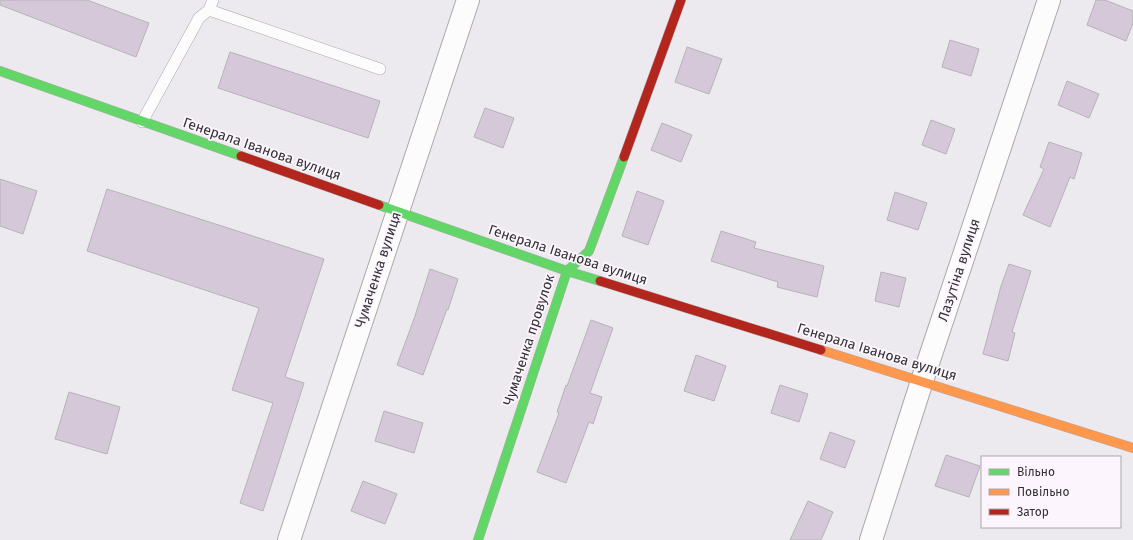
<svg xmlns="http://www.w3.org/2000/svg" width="1133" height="540" viewBox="0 0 1133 540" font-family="'Fira Sans',sans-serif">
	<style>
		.building { fill: #d5c9d9; stroke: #b5b3b7 }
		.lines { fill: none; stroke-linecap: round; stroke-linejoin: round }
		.lane-casing { stroke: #aca9ac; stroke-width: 12 }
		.street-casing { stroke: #aca9ac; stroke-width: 24 }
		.fast-casing { stroke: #aca9ac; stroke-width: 10 }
		.slow-casing { stroke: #aca9ac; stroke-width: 10 }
		.jam-casing { stroke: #aca9ac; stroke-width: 10 }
		.lane { stroke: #fcfcfd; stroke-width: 11 }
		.street { stroke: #fcfcfd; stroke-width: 22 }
		.fast { stroke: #63d668; stroke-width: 9 }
		.slow { stroke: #ff974d; stroke-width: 9 }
		.jam { stroke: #b3261e; stroke-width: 9 }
		.labels { text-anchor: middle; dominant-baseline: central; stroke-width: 3.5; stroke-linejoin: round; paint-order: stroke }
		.street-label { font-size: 14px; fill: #343235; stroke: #fcf5fe }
	</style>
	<rect width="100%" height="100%" fill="#edeaef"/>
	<path class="building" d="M0,0H87L149,23L136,57L0,5Z
		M1096,0H1105L1133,11V23L1126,41L1087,25Z
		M950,40L979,49L971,76L942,67Z
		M687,47L722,59L709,94L675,82Z
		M230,52L380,101L368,138L218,88Z
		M1067,81L1099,94L1089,118L1058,105Z
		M485,108L514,118L503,148L474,137Z
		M931,120L955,129L946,154L922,145Z
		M662,123L692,135L681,162L651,150Z
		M1049,142L1082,153L1074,179L1070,177L1050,227L1023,215L1044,169L1040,167Z
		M0,179L37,191L23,234L0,226Z
		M107,189L324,259L285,377L304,383L263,511L240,503L273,403L232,390L259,308L87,251Z
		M637,191L664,201L648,245L622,236Z
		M895,192L927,203L918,230L887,220Z
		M721,231L756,242L754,248L824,266L817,297L777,287L778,282L711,261Z
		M1009,264L1031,271L1012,332L1015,333L1008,361L983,354L1001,286Z
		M430,269L458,279L448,310L447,309L423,375L397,365L415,316Z
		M881,272L906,278L899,307L875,301Z
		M591,320L613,328L590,393L602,397L593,424L589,422L566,483L537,472L559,413L557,412L566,385L567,386Z
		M696,355L726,366L714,401L684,391Z
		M780,385L808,394L799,422L771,413Z
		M69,392L120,407L107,454L55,439Z
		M384,411L423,423L414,453L375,441Z
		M830,432L855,441L845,468L820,459Z
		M946,455L980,466L969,497L935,486Z
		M363,481L397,494L385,524L351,511Z
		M808,501L833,512L821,540H790Z"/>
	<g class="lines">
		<defs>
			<path id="lane" d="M209,10L213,0
				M142,122L199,18L209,10L380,69"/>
			<path id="street" d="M289,540L468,0
				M871,540L922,381L1049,0"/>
			<path id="fast" d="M0,71L241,156
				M379,205L567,271L600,281
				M478,540L567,271L589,251L624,157"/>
			<path id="slow" d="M821,350L1133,448"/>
			<path id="jam" d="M241,156L379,205
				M624,157L681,0
				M600,281L821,350"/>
		</defs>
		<use href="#lane" class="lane-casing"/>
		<use href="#street" class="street-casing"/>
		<use href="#fast" class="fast-casing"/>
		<use href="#slow" class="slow-casing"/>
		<use href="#jam" class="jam-casing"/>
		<use href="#lane" class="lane"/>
		<use href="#street" class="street"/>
		<use href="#fast" class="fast"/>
		<use href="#slow" class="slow"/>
		<use href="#jam" class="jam"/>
	</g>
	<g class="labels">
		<g class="street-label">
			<text transform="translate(262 149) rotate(19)">Генерала Іванова вулиця</text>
			<text transform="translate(568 255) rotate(18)">Генерала Іванова вулиця</text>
			<text transform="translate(378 270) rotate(-72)">Чумаченка вулиця</text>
			<text transform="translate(959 270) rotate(-72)">Лазутіна вулиця</text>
			<text transform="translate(529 340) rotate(-72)">Чумаченка провулок</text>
			<text transform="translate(877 352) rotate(17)">Генерала Іванова вулиця</text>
		</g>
	</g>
	<rect x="981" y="456" width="140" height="72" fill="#fcf5fe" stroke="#aca7ae"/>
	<rect x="989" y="469" width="20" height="6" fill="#63d668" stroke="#aca7ae"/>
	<text x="1017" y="476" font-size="12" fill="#343235">Вільно</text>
	<rect x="989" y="489" width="20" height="6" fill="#ff974d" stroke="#aca7ae"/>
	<text x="1017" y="496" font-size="12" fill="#343235">Повільно</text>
	<rect x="989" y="509" width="20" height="6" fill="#b3261e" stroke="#aca7ae"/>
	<text x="1017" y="516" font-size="12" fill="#343235">Затор</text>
</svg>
